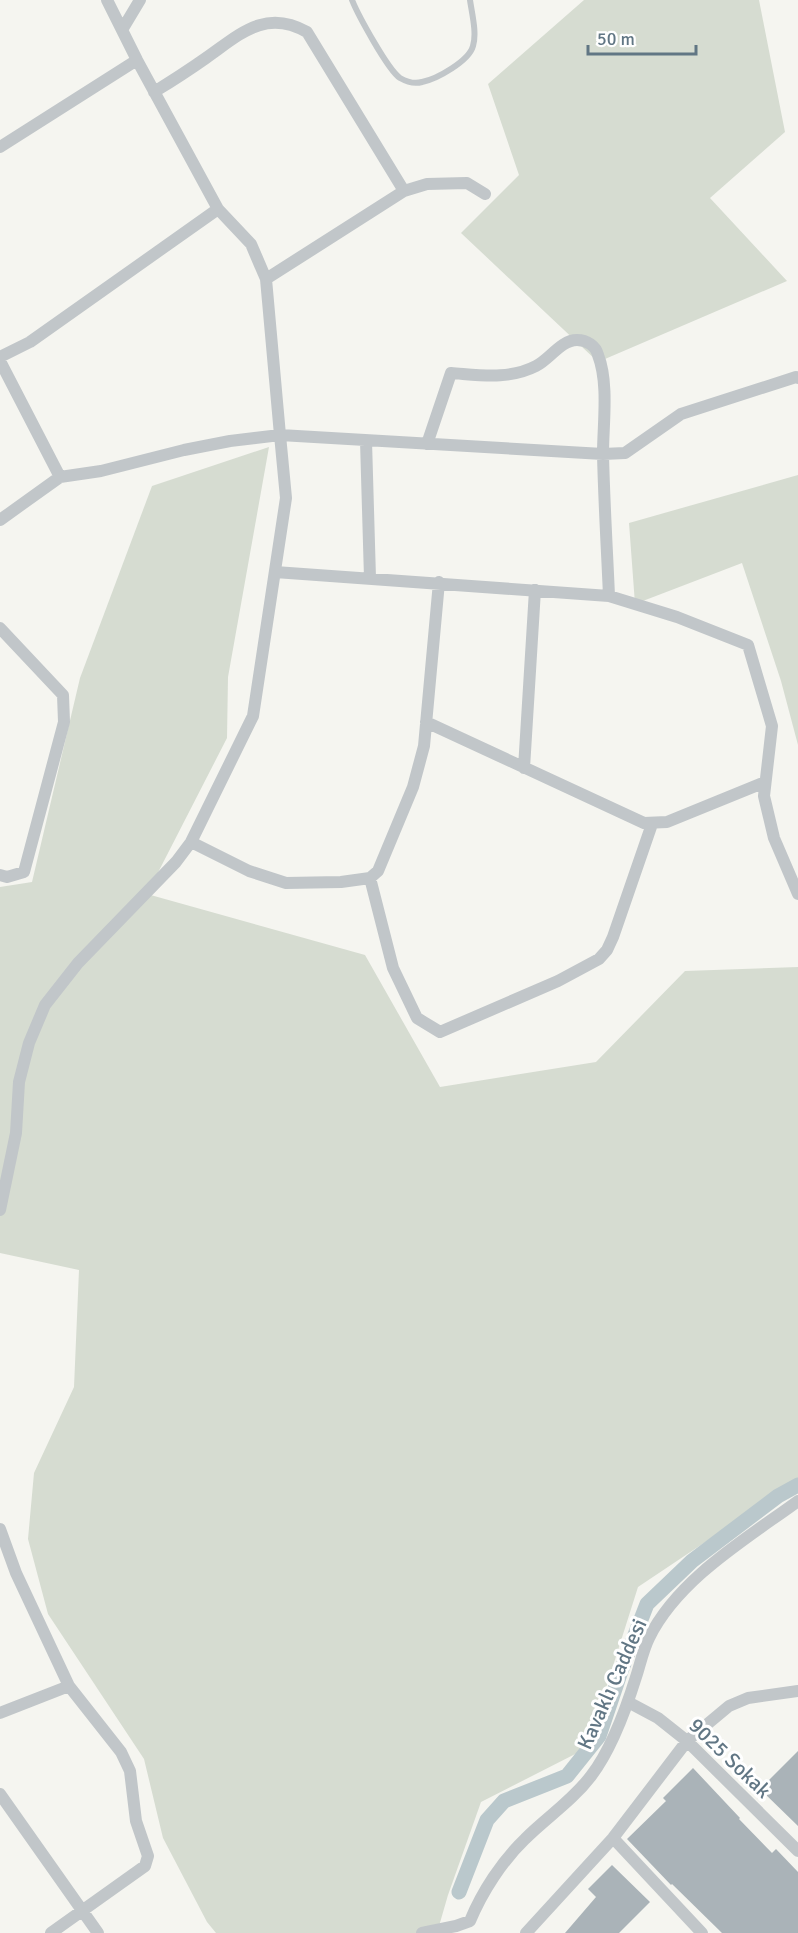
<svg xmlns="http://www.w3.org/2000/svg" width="798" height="1933" viewBox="0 0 798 1933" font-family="Signika,sans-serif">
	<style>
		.green { fill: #d6dcd1 }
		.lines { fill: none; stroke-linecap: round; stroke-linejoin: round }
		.canal { stroke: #bac8cc; stroke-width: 15 }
		.building { fill: #aab3b8 }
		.lane { stroke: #c1c6c9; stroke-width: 6 }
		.street { stroke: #c1c6c9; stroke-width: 12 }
		.labels { text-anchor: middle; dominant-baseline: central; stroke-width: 6; stroke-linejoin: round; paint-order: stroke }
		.street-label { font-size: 21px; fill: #617684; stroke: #fff }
	</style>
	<rect width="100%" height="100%" fill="#f5f5f0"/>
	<path class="green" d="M584,0H759L785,132L710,198L787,281L598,362L461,233L519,175L488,84Z
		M269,447L228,677L227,738L147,894L365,955L440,1087L596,1062L685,971L798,967V1480L638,1587L587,1748L481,1802L448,1895L437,1933H216L207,1922L163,1838L144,1759L48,1614L28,1539L34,1473L74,1387L79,1270L0,1253V887L32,882L80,678L152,486Z
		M798,475V745L781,681L742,563L635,604L629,523Z"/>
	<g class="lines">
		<path class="canal" d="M459,1892L487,1820L504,1801L567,1776L599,1736L621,1671L647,1604L692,1561L778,1496L798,1485"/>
	</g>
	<path class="building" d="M798,1751V1826L760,1789Z
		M693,1768L740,1818L739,1819L772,1853L776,1849L798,1872V1933H722L672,1884L671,1885L627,1839L666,1801L663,1798Z
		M612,1865L650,1902L619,1933H565L596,1897L588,1889Z"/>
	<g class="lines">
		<path class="lane" d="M352,0C358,15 388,70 400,78C407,82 415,84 422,82C437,79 469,61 473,46C477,33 472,14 470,0"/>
		<path class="street" d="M107,0L137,60L218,209L251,244L266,279L280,435L603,454L625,453L681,414L796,377L798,378
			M122,30L140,0
			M154,92C172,81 189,70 206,58C239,35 265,8 307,32L404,191
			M0,147L137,60
			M266,279L404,191L427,184L467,183L485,194
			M0,357L30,342L218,209
			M0,361L60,477
			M366,441L370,578
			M427,444L451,373C480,375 509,380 536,366C550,359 561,340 577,340C587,340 596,346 598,355C609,383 603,424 603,454C604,501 607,549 609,596
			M0,520L60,477L101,471L184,450L230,441L280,435L286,498L253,716L191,842L176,862L78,963L45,1005L29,1043L19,1082L16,1133L0,1210
			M275,572L609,596L677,617L748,645L772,726L764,796L774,838L798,894
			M0,628L63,695L64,722L24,872L7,877L0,875
			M426,722L644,823L667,822L765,782
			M524,768L535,590
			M191,842L249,871L286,883L341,882L370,878L378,871L413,787L424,746L439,582
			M370,878L393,968L417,1018L440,1032L558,981L599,959L607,950L613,937L652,824
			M0,1529L16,1573L69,1686L121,1752L130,1771L136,1821L148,1856L145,1866L51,1933
			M628,1702L658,1718L687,1741L798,1851
			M0,1713L69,1686
			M0,1794L98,1933
			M613,1838L702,1933
			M422,1933L456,1926L470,1921C482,1892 502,1861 525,1839C547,1817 572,1801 591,1776C611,1750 626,1709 636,1677C640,1665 643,1650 649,1638C678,1579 746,1539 798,1501
			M526,1933L613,1838L687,1741L729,1706L748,1698L798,1691"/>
	</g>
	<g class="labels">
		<g class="street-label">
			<text transform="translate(612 1684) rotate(-66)">Kavaklı Caddesi</text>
			<text transform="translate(730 1758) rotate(44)">9025 Sokak</text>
		</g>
	</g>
	<path d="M588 45v9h108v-9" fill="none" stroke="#617684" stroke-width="3"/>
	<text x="597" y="45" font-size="18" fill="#617684" stroke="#ffffff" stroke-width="4.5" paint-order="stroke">50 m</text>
</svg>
